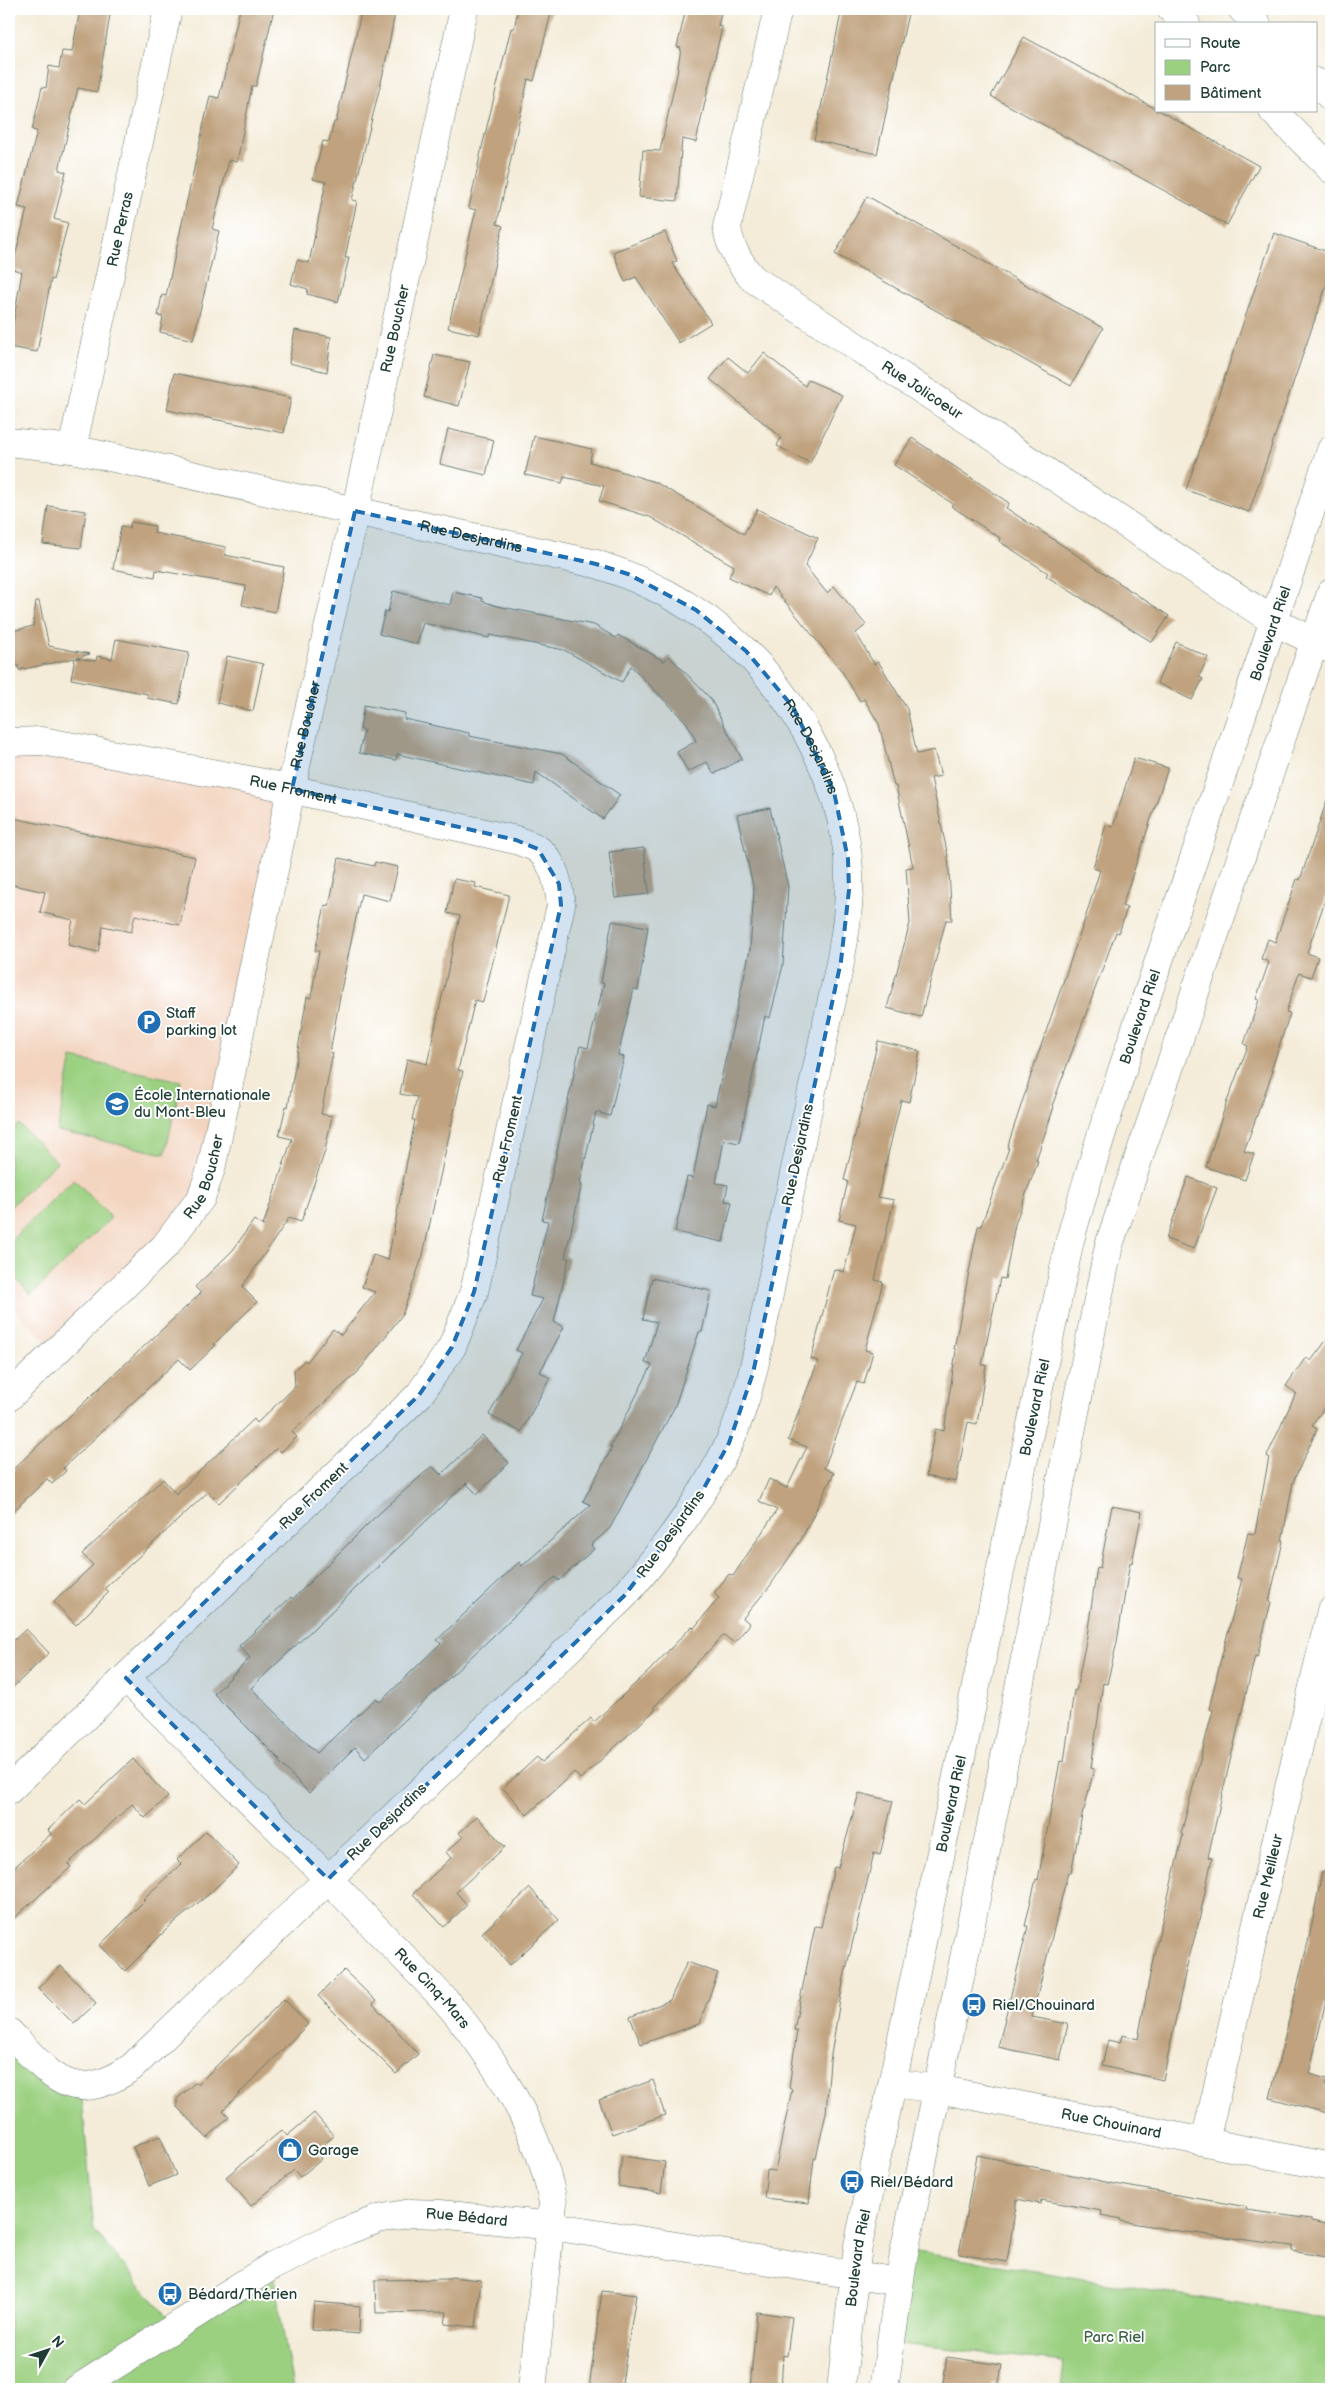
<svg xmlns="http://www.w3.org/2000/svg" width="1340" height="2398" viewBox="0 0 1340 2398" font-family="'Balsamiq Sans',sans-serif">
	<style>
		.built { fill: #f3d4bf }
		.green { fill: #9bd081; stroke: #5d865a }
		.building { fill: #c0a27e }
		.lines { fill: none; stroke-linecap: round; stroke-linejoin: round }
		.minor-casing { stroke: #6a7a6e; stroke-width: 29 }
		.minor { stroke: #fff; stroke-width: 28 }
		.marked { fill: #1f6fb2; fill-opacity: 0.2; stroke: #1f6fb2; stroke-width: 4; stroke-dasharray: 10 6; stroke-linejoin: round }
		.labels { text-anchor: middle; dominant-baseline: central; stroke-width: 4; stroke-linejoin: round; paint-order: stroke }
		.street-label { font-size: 15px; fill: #1f3d34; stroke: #fff }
		.poi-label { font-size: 15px; fill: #1f3d34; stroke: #fff; text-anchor: start }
		.park-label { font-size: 15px; fill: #3e6247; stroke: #fff }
	</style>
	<rect width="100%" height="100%" fill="#fff"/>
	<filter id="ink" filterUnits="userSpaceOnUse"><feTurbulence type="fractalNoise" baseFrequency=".02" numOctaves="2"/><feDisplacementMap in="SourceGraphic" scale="10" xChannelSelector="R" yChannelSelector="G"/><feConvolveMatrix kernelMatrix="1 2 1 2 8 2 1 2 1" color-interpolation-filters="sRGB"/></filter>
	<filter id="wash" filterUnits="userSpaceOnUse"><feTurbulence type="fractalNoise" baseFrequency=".0096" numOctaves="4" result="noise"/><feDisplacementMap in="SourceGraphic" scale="20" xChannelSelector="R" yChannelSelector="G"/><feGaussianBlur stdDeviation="1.12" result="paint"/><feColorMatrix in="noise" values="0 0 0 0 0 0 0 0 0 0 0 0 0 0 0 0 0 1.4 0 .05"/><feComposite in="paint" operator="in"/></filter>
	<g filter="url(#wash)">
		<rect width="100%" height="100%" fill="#f4ecd9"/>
		<path class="built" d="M9,742L292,789L201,1198L57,1352L9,1304Z"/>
		<path class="green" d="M72,1058L181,1081L165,1154L57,1131Z
			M19,1124L57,1162L9,1208V1134Z
			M74,1179L111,1218L31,1295L9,1271V1242Z
			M9,2032L81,2087L94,2230L175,2326L272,2266L293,2389H9Z
			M905,2250L1331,2319L1330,2389H1061L1064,2362L890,2343Z"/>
		<g id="blocks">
			<path class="building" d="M80,9H111L97,92L78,88L59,170L66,172L54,219L68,223L53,280L51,279L37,352L9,347L22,272L12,269L27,209L18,207L37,131L32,130L42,87L46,88L49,66L59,68L62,51L72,52Z
				M240,9H274L256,86H252L237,162L229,160L212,229L219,231L193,340L160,332L163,317L158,316L162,295L166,296L210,96L219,98Z
				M362,9H396L383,74L352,200L357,201L345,258H349L338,302L307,294L308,289L291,284L297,260L309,263L326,182L313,179L323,141L329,142L334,122H336Z
				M518,9H552L534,81L528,79L497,224L503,226L479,335L448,328L476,210L469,208L482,147L511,28L514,29Z
				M686,9H722L718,26L722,27L696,142L682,139L677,201L639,197L643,150L660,151L677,74L681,48L677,47Z
				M842,9H909L877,154L814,140Z
				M1024,37L1156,109V111H1160L1259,166L1227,225L991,96Z
				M867,196L1103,328L1071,386L835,254Z
				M665,232L677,261L672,263L711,323L679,343L636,277L625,282L613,252Z
				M1274,233L1331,253V272L1249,512L1186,490Z
				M295,330L331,337L327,372L289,363Z
				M764,353L805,386L808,380L842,395L810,463L777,446L781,437L710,379L728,357L748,373Z
				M434,355L470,362L459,406L424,397Z
				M174,373L291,398L284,433L167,410Z
				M448,429L494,440L486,475L440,464Z
				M534,436L592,449L590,462L655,482L744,534L757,509L818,538L805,566L827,593L834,586L866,625L856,633L874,664L878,661L907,709L917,754L934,750L941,776L931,778L948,856L952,920H946L921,1017L887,1008L910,923L906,868L913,867L896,786H894L879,724L864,699L860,701L841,670L773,587L769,596L729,577L734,566L650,517L599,501L604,486L564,477L562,483L525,475Z
				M912,438L1009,503L1006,508L1169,616L1152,642L1046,576L1048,573L999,541L1000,538L951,506L953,504L894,465Z
				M48,506L86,511L81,548L43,544Z
				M131,522L155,526L154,533L226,547L225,555L284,567L275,612L242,605L246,586L156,570L155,577L113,569L121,526L129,528Z
				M393,591L450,605L453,592L482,598V601L497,606L594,625L616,638L618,635L664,661L669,656L710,698L742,759L714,774L707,762L688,772L677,752L696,741L687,723L631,666L622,682L564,650L490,635L489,638L423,623L417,644L379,634L385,611L388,612Z
				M36,601H39L49,646L90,654L76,658L96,661L97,656L112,659L116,639L189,653L179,704L147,698L148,694L71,679L75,658L19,670L18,665L9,667V632L33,626Z
				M1176,642L1208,657L1199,677L1203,679L1192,700L1157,683Z
				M227,656L263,664L253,711L217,703Z
				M364,705L405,713L404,719L469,733V736L562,754L620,795L603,819L536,772L534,785L397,754L396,760L359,753L364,730L360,729Z
				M1134,758L1168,768L1122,906L1127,908L1119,933L1116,932L1052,1106L1054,1107L1036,1160L1038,1161L1015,1224L1005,1279L1000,1278L982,1365H986L977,1424L968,1422L956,1482L926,1476L935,1429L944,1431L956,1350L954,1349L978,1226H981L1009,1148H1007L1033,1069L1084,922L1100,870L1093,868L1106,825L1113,827Z
				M1328,797H1331V883L1307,953L1318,957L1311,977L1299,973L1286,1012L1290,1013L1271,1071H1273L1244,1151L1254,1154L1245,1180L1206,1167L1226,1104L1248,1046L1244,1044L1259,1000L1256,999L1269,962L1261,959L1268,939L1275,942L1297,879L1300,880Z
				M770,808L788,887L783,965L770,1018L765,1016L739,1143L724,1140L716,1183L728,1185L725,1201L732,1202L723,1242L675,1232L687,1177L693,1178L707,1104L715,1106L750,950L754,890L737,815Z
				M9,817L195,857L180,925L135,915L131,932L103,926L98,952L68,945L73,920L40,912L45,892L9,884Z
				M644,848L649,894L615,898L609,852Z
				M339,858L374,866L375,862L398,867L390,901L361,894L341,990L330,1053H333L321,1114L332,1116L325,1151L301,1222L289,1218L242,1287L257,1302L214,1344L216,1345L190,1370L179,1359L63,1468L66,1471L52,1484L47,1479L9,1515V1473L201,1293L195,1287L233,1250L254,1220L263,1226L292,1139L279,1136L286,1106L288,1107L307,997L311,998L319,951H315L325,905L329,906Z
				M454,879L476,883L475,887L509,895L483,1002L475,1000L458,1070L463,1071L423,1255L402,1315L357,1373L292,1432L297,1437L281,1452L277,1448L219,1503L208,1492L105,1588L109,1592L76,1625L54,1602L93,1565L82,1554L163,1479L176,1494L254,1419L257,1423L295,1387L294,1370L305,1360L307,1362L333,1329L341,1335L375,1292L362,1287L373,1255L388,1260L415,1120H412L417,1097L400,1094L407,1059L427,1064L460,916L447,913Z
				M612,921L648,927L638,990L634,989L618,1055L624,1057L610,1116L596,1112L580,1183H582L565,1257L569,1258L554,1322L564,1327L540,1372L550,1378L521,1432L489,1415L522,1353L516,1350L543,1299L530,1296L548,1221L542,1220L580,1046L588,1048L604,983H601Z
				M878,1041L920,1051L909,1102L901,1100L878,1197L894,1200L875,1280L883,1282L865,1350L873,1352L864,1384L857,1382L824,1468L834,1473L801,1540L770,1586L743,1618L750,1624L734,1643L724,1635L654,1707L656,1709L614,1748L580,1779L574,1772L527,1815L503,1788L537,1757L542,1762L591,1718L594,1722L649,1671L692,1626L694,1628L719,1598L714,1593L729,1574L733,1576L777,1510L759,1501L769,1479L787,1488L807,1447L788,1440L818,1361L811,1359L834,1269L844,1272L856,1224L839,1220L848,1181L844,1180Z
				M1188,1177L1217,1188L1194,1249L1166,1239Z
				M652,1278L711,1291L702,1332H699L675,1406L610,1528L591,1545L594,1549L558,1581L555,1577L365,1758L355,1747L309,1793L279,1762L280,1760L214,1694L250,1658L239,1646L291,1597L293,1599L372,1520L432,1466L441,1475L482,1435L509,1463L477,1494L466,1483L251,1688L317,1753L376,1698L380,1702L441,1643L437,1640L519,1562L522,1566L591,1505L583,1501L612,1448L610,1447L652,1365L645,1363L657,1322L643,1319Z
				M1331,1334V1397L1312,1426L1317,1429L1293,1482L1282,1541H1283L1269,1602H1271L1257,1657L1255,1656L1222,1795L1208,1857L1212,1858L1199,1921L1186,1969L1163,2080L1102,2066L1108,2040L1120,2043L1122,2035L1138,2039L1154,1954L1183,1835L1181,1834L1213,1710L1209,1709L1221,1659L1242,1579L1237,1578L1248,1533L1255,1534L1269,1457L1267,1456L1296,1393L1286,1386L1306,1357L1311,1361Z
				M1112,1506L1142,1512L1132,1563L1130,1562L1117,1642L1107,1684L1103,1683L1091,1768L1094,1769L1084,1810H1083L1071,1873L1068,1872L1032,2017L1068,2024L1060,2060L998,2047L1028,1926H1025L1036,1879L1038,1880L1060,1761L1064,1762L1074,1690L1076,1691L1087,1636L1097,1567L1100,1568Z
				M26,1629L49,1653L9,1691V1645Z
				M133,1759L168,1797L145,1818L132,1804L68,1864L71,1867L9,1923V1872L51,1834L48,1830L80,1799L85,1804Z
				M859,1793L893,1801L880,1855L874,1853L843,1982L830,2061L826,2113L816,2158H814L809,2203L764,2198L767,2170L775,2171L792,2089L789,2088L797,2030H794L815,1926L821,1927L834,1867L838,1868Z
				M477,1816L505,1847L456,1892L467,1905L444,1927L413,1894L451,1858L446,1852L463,1837L459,1833Z
				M206,1831L239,1865L209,1894L169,1927L125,1971L100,1945L145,1900L143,1899L181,1864L177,1860Z
				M1322,1872H1331V1997L1327,1996L1309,2074L1327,2079L1325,2086L1331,2088V2114L1270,2098L1310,1934Z
				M530,1888L559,1920L510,1965L482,1933Z
				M687,1962L718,1973L699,2024L641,2044L630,2017L670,2000Z
				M61,1966L96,2003L74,2024L38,1988Z
				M344,1970L376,2001L373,2004L418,2054L396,2074L318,1996Z
				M284,1999L308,2024L223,2110L229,2117L207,2138L177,2107V2099L196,2082L198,2084Z
				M653,2080L665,2115L612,2134L599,2100Z
				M314,2113L334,2136L316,2151L322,2159L300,2177L294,2170L251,2206L226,2177L282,2130L287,2136Z
				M160,2136L176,2175L149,2186L133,2147Z
				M977,2155L1120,2185L1247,2207L1246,2210L1311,2219V2221L1331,2225V2258L1292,2251V2246L1179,2231L1120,2221L1121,2219L1101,2215L1102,2211L1041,2200L1040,2204L1017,2199L1007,2262L959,2254Z
				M622,2156L665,2162L661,2193L618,2186Z
				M450,2277L481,2280L476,2327L445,2324L447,2312L376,2313L375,2280L450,2279Z
				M602,2291L636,2295L621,2389H589Z
				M314,2302L360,2306L359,2334L312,2330Z
				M757,2312L792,2317L787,2356L783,2355L781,2389H750Z
				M947,2357L1002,2365L999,2384L992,2383L991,2389H942Z"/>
		</g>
	</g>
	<g filter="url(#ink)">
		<use href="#blocks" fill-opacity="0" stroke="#6a7a6e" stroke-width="1"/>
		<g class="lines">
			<defs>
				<g id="minor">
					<path id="s1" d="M778,9L727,227C730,248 739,262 752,278L1275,622L1330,649"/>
					<path d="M1171,9L1186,24"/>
					<path d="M1242,9L1257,24"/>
					<path d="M1316,82L1331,97"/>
					<path d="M1273,111L1331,169"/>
					<path id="s2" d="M9,442L72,449L105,456L596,564C697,596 771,657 817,753C838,797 851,843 849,892C847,936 837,979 827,1022C816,1071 806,1120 795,1169C785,1216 775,1263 766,1310C757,1355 748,1401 729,1443C702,1500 664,1549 624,1596L132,2067C71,2109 51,2075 9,2032"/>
					<path id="s3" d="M72,449L168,9"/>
					<path id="s4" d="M9,742L42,741L264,783L516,840C523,843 533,845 539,850C555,863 559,886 561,905L474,1292L452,1347L419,1395L9,1790"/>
					<path id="s5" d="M9,1397L165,1246L201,1198L211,1169L299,752L350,536L464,9"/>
					<path id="s6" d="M126,1678L307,1857L446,2001C495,2059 540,2128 553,2203L532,2389"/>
					<path id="s7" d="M893,2083L938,2089L1331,2167"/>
					<path id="s8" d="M1205,2141L1331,1611"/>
					<path id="s9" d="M77,2389L272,2266L346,2231L378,2219L411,2213L440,2214L552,2226L899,2282"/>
					<path id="s10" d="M841,2389L858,2246L1070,1240C1105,1115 1148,993 1190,870C1238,731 1285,591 1331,450"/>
					<path d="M884,2389L904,2253L1109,1245L1331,593"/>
				</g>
			</defs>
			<use href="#minor" class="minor-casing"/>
			<use href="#minor" class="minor"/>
		</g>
	</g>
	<path class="marked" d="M355,511L596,564L628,574L696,610L746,651L793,707L834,792L848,859L849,890L841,961L753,1373L729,1443L694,1506L624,1596L328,1879L126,1678L419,1395L452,1347L474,1292L561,905L559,884L538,849L516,840L292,789Z"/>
	<defs>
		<symbol id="parking-disc" viewBox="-11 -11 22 22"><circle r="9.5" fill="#1f6fb2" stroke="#fff"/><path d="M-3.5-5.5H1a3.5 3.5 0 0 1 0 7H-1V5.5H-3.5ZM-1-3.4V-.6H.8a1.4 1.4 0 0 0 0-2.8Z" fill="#fff"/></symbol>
		<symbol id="school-disc" viewBox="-11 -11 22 22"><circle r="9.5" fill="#1f6fb2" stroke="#fff"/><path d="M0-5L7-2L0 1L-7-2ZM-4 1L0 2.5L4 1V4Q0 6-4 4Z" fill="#fff"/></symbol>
		<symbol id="bus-disc" viewBox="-11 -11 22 22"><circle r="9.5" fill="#1f6fb2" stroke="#fff"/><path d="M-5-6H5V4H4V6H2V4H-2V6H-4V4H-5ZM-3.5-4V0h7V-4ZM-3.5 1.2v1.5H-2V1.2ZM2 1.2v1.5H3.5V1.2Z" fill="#fff"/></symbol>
		<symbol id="shop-disc" viewBox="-11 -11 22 22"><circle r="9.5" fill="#1f6fb2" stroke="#fff"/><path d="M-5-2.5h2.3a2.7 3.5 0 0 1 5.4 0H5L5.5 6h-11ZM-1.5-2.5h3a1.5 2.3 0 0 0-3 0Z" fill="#fff"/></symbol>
	</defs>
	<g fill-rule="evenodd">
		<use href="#parking-disc" x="135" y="1008" width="28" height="28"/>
		<use href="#school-disc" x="103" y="1090" width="28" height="28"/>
		<use href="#bus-disc" x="960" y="1991" width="28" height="28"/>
		<use href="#shop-disc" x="276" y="2136" width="28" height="28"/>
		<use href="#bus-disc" x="838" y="2168" width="28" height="28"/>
		<use href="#bus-disc" x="156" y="2280" width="28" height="28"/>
	</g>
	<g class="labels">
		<g class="street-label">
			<text stroke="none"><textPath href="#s3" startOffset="225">Rue Perras</textPath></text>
			<text stroke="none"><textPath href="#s5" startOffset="1168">Rue Boucher</textPath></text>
			<text stroke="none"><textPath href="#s1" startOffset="485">Rue Jolicoeur</textPath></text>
			<text stroke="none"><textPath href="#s2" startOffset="472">Rue Desjardins</textPath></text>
			<text stroke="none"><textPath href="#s10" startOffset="1811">Boulevard Riel</textPath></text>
			<text stroke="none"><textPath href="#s5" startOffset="762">Rue Boucher</textPath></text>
			<text stroke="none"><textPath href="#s2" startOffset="891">Rue Desjardins</textPath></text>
			<text stroke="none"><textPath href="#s4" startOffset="289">Rue Froment</textPath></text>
			<text stroke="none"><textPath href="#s10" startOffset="1406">Boulevard Riel</textPath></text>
			<text transform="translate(508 1139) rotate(-77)">Rue Froment</text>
			<text transform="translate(798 1155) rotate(-78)">Rue Desjardins</text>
			<text stroke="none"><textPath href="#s5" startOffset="298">Rue Boucher</textPath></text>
			<text stroke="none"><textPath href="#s10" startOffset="1001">Boulevard Riel</textPath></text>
			<text transform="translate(314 1496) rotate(-44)">Rue Froment</text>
			<text transform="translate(671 1534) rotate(-54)">Rue Desjardins</text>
			<text stroke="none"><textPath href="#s10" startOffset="596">Boulevard Riel</textPath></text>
			<text transform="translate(387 1822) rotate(-44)">Rue Desjardins</text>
			<text stroke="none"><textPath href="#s8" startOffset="272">Rue Meilleur</textPath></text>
			<text stroke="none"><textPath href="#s6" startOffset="436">Rue Cinq-Mars</textPath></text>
			<text stroke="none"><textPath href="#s7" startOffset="222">Rue Chouinard</textPath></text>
			<text stroke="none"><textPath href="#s9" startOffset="436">Rue Bédard</textPath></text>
			<text stroke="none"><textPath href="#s10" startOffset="132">Boulevard Riel</textPath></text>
		</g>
		<g class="poi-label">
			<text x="166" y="1013">Staff<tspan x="166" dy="17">parking lot</tspan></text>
			<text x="134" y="1095">École Internationale<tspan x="134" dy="17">du Mont-Bleu</tspan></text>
			<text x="992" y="2005">Riel/Chouinard</text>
			<text x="308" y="2150">Garage</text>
			<text x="870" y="2182">Riel/Bédard</text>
			<text x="188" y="2294">Bédard/Thérien</text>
		</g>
		<g class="park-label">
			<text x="1114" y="2337">Parc Riel</text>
		</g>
	</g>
	<rect width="1340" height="2398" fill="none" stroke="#fff" stroke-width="30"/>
	<rect x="1155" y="22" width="162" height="90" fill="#ffffff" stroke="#a5b1ae"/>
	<rect x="1165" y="39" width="25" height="8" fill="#ffffff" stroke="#a5b1ae"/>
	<text x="1200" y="48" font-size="15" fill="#1f3d34">Route</text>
	<rect x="1165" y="60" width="25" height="15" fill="#9bd081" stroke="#a5b1ae"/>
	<text x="1200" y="72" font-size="15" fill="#1f3d34">Parc</text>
	<rect x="1165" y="85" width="25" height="15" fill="#c0a27e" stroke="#a5b1ae"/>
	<text x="1200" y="98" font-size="15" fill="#1f3d34">Bâtiment</text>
	<g transform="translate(48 2350) rotate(50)" stroke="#ffffff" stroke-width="4" paint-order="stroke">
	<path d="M0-4L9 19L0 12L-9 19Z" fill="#1f3d34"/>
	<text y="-8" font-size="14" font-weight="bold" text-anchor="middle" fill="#1f3d34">N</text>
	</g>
</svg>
